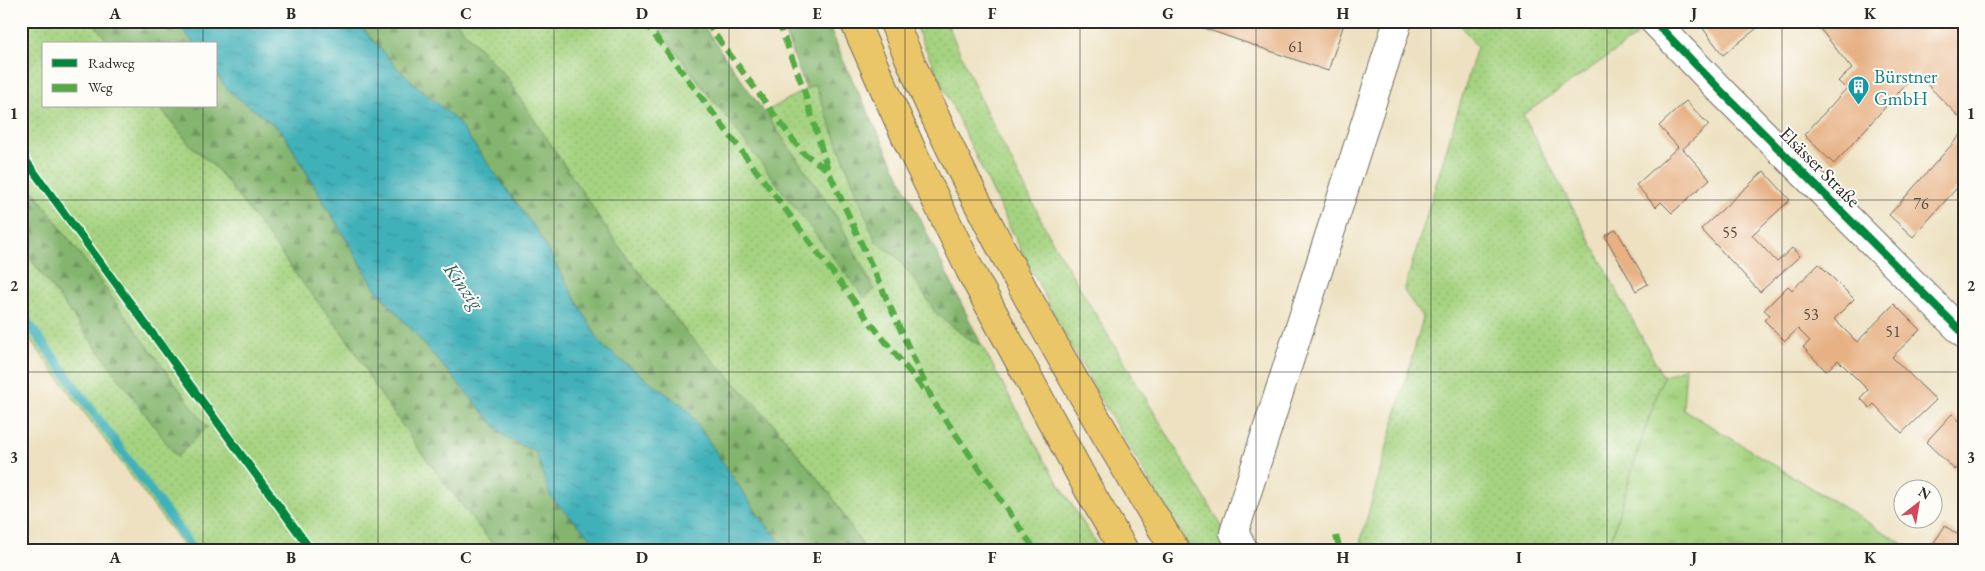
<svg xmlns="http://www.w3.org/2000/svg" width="1985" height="571" viewBox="0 0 1985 571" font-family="'EB Garamond',serif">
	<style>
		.grass { fill: url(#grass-dots); stroke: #687f56 }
		.forest { fill: url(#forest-firs); stroke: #58704c }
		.park { fill: url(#park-tufts); stroke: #687f56 }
		.water { fill: url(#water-ripples); stroke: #366e72 }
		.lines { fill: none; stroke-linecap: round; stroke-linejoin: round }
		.stream { stroke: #41b1b9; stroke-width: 9 }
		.building { fill: #e7b184 }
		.minor-casing { stroke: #6f6b60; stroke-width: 30 }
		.highway-casing { stroke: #6f6b60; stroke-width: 30 }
		.minor { stroke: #fff; stroke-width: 28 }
		.highway { stroke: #eac669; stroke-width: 28 }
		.quiet { stroke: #54ab44; stroke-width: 6; stroke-dasharray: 12 6; stroke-linecap: butt }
		.cycleway-casing { stroke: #fdfcf7; stroke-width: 11 }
		.cycleway { stroke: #00873e; stroke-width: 8 }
		.grid { fill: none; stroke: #2b2b2b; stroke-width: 1; stroke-opacity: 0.55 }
		.labels { text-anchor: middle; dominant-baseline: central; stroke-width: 4; stroke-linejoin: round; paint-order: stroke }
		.number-label { font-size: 16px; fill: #5a4c41 }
		.culture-label { font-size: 19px; fill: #0d838f; stroke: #fdfcf7; text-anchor: start }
		.street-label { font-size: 19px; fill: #2b2b2b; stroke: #fdfcf7 }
		.water-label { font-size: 20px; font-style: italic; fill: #346164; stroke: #fdfcf7 }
		.neatline { fill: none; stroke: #2b2b2b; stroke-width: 2 }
		.grid-label { font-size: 16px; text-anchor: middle; font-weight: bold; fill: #2b2b2b }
	</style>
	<defs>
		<pattern id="grass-dots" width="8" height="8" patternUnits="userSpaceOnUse" patternTransform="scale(1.25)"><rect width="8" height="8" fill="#a5d380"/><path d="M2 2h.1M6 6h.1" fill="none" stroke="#8eb56f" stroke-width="1.8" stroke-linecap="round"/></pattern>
		<pattern id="forest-firs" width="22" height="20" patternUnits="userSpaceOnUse" patternTransform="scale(1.25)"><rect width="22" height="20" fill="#84b56e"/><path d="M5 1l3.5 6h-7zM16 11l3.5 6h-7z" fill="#6c935b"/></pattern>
		<pattern id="park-tufts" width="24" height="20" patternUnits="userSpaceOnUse" patternTransform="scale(1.25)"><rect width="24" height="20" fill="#a5d380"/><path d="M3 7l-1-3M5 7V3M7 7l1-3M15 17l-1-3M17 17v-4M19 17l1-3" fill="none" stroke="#8eb56f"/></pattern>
		<pattern id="water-ripples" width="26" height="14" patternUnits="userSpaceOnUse" patternTransform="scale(1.25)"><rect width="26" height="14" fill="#41b1b9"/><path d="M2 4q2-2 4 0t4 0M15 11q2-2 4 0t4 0" fill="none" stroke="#379097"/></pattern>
	</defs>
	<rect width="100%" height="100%" fill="#fdfcf7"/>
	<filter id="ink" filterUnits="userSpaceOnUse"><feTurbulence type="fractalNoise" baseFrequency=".02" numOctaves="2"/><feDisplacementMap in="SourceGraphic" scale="10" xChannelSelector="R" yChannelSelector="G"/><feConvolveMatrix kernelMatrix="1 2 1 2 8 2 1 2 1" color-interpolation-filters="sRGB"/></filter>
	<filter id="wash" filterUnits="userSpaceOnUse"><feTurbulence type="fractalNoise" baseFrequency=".0096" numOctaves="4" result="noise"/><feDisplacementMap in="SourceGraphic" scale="20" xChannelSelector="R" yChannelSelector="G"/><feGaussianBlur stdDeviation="1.12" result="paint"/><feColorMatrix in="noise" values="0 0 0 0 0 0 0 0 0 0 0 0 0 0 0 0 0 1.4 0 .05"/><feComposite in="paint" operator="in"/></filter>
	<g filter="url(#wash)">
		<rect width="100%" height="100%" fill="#ede1c1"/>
		<path class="grass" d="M21,21H92L110,44H44V106H159L190,145L217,169L261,226L300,280L335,323L354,349L376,388L424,456L497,550H186L21,327V246L177,456L207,427L21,174Z
			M455,21H653L709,96L874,290L840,223L765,112L815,84L876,242L896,256L917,283L935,312L967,338L982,346L1043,458L1100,550H865L831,495L770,420L686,332L614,240L505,76Z
			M913,21H946L986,111L1052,241L1236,550H1191C1160,498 1128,447 1098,394C1029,274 971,147 913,21Z
			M1458,21H1621L1637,36L1523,115L1663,377L1640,444L1608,550H1358L1423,318L1404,291L1477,47Z"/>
		<path class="forest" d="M92,21H177L194,44H110Z
			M356,21H455L505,76L614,240L686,332L770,420L831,495L865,550H788L759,516L687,409L602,346L537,231L456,120L398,69Z
			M653,21H700L821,193L840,223L874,290L864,298Z
			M780,21H827L848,71L982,346L967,338L935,312L917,283L896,256L876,242L815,85L806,89Z
			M216,74L229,91L282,131L375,288L506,438L536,452L551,496L593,540L596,550H497L424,456L376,388L354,349L335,323L300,280L261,226L217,169L190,145L159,106H216Z
			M21,174L207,427L177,457L21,246Z"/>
		<path class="park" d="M1686,367L1683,409L1913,550H1608L1640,444L1663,377Z"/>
		<path class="water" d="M177,21H356L398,69L456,120L537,231L602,346L687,409L759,516L788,550H596L593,540L550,496L536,452L506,438L375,288L282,131L229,91L216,74V44H194Z"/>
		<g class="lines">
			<path class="stream" d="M21,313L194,550"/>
		</g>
		<g id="blocks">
			<path class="building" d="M1183,21H1345L1328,71Z
				M1699,21H1766L1723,55L1698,22Z
				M1814,21H1964V122L1916,73L1834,164L1804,135L1846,89L1838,81L1852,69Z
				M1686,101L1709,125L1683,149L1710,179L1672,213L1661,202L1656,207L1636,185L1678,147L1659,126Z
				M1964,131V180L1913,237L1889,215Z
				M1764,171L1790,200L1752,235L1777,262L1792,248L1800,256L1760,292L1701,229Z
				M1616,229L1648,284L1636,291L1605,236Z
				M1819,264L1854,299L1834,319L1857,342L1894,304L1920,330L1892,357L1936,400L1902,433L1874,404L1870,408L1860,398L1868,390L1838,360L1826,371L1803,347L1810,341L1798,329L1785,341L1764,320L1770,315L1764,310L1788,286L1792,290Z
				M1952,414L1964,425V461L1955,470L1926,442Z
				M1945,526L1964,539V546L1961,550H1929Z"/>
		</g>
	</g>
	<g filter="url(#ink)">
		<use href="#blocks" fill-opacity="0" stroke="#6f6b60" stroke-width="1"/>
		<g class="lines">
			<defs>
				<path id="minor" d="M1654,21L1722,92L1964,334
					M1244,550L1234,533L1398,21"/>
				<path id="highway" d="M854,21L914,155L970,270L1090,492L1124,550
					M893,21C909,57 924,94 941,129C1010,273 1091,413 1175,550"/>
			</defs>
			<use href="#minor" class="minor-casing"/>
			<use href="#highway" class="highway-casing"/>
			<use href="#minor" class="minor"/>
			<use href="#highway" class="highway"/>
			<path class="quiet" d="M644,21L869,321L924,390
				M705,21L802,152L828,170
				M778,21L803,87L828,170L933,401L1035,550
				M1336,536L1340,550"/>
			<defs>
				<path id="cycleway" d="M1654,21L1722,92L1964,334
					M21,154L311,550"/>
			</defs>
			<use href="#cycleway" class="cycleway-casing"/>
			<use href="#cycleway" class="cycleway"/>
		</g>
	</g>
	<path class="grid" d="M203,21V44M378,21V550M554,21V550M729,21V550M905,21V550M1080,21V550M1256,21V550M1431,21V550M1607,21V550M1782,21V550M203,106V550M21,200H1964M21,372H1964"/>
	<defs>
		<symbol id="building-pin" viewBox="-11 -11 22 30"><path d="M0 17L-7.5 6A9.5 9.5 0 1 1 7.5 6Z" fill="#0f9aa8" stroke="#fdfcf7"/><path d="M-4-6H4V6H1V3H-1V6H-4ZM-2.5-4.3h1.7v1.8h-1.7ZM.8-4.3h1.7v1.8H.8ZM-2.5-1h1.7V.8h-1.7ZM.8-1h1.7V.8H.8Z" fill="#fff"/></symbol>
	</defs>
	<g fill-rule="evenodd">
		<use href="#building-pin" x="1846" y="74" width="25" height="34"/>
	</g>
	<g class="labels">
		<g class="number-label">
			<text x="1296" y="46">61</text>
			<text x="1921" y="203">76</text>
			<text x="1730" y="232">55</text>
			<text x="1811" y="314">53</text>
			<text x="1893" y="331">51</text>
		</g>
		<g class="culture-label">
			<text x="1874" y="76">Bürstner<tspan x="1874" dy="22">GmbH</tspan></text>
		</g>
		<g class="street-label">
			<text transform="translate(1820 167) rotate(45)">Elsässer Straße</text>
		</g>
		<g class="water-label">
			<text transform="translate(464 286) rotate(54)">Kinzig</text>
		</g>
	</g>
	<rect width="1985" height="571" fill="none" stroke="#fdfcf7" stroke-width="55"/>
	<rect x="42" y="42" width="175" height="65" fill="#fdfcf7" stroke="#a9a8a5"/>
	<rect x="52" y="59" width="25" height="8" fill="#00873e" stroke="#a9a8a5"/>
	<text x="88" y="68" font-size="15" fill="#2b2b2b">Radweg</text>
	<rect x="52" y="84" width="25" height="8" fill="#54ab44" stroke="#a9a8a5"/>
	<text x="88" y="92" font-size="15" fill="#2b2b2b">Weg</text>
	<g transform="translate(1918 504) rotate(31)"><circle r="24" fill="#fdfcf7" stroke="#a9a8a5"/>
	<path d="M0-4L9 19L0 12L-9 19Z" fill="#d1495b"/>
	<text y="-8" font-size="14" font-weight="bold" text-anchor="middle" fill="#2b2b2b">N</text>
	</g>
	<rect x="28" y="28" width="1930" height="516" class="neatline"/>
	<g class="grid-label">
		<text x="115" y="19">A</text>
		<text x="291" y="19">B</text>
		<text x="466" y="19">C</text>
		<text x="642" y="19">D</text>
		<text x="817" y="19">E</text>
		<text x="992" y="19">F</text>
		<text x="1168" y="19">G</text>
		<text x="1343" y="19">H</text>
		<text x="1519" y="19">I</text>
		<text x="1694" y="19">J</text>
		<text x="1870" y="19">K</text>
		<text x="14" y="119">1</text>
		<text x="1971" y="119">1</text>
		<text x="14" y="291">2</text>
		<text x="1971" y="291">2</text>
		<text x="14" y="463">3</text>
		<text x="1971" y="463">3</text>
		<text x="115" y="563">A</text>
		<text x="291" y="563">B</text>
		<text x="466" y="563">C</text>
		<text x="642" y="563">D</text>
		<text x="817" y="563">E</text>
		<text x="992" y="563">F</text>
		<text x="1168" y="563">G</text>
		<text x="1343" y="563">H</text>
		<text x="1519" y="563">I</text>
		<text x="1694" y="563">J</text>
		<text x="1870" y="563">K</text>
	</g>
</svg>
